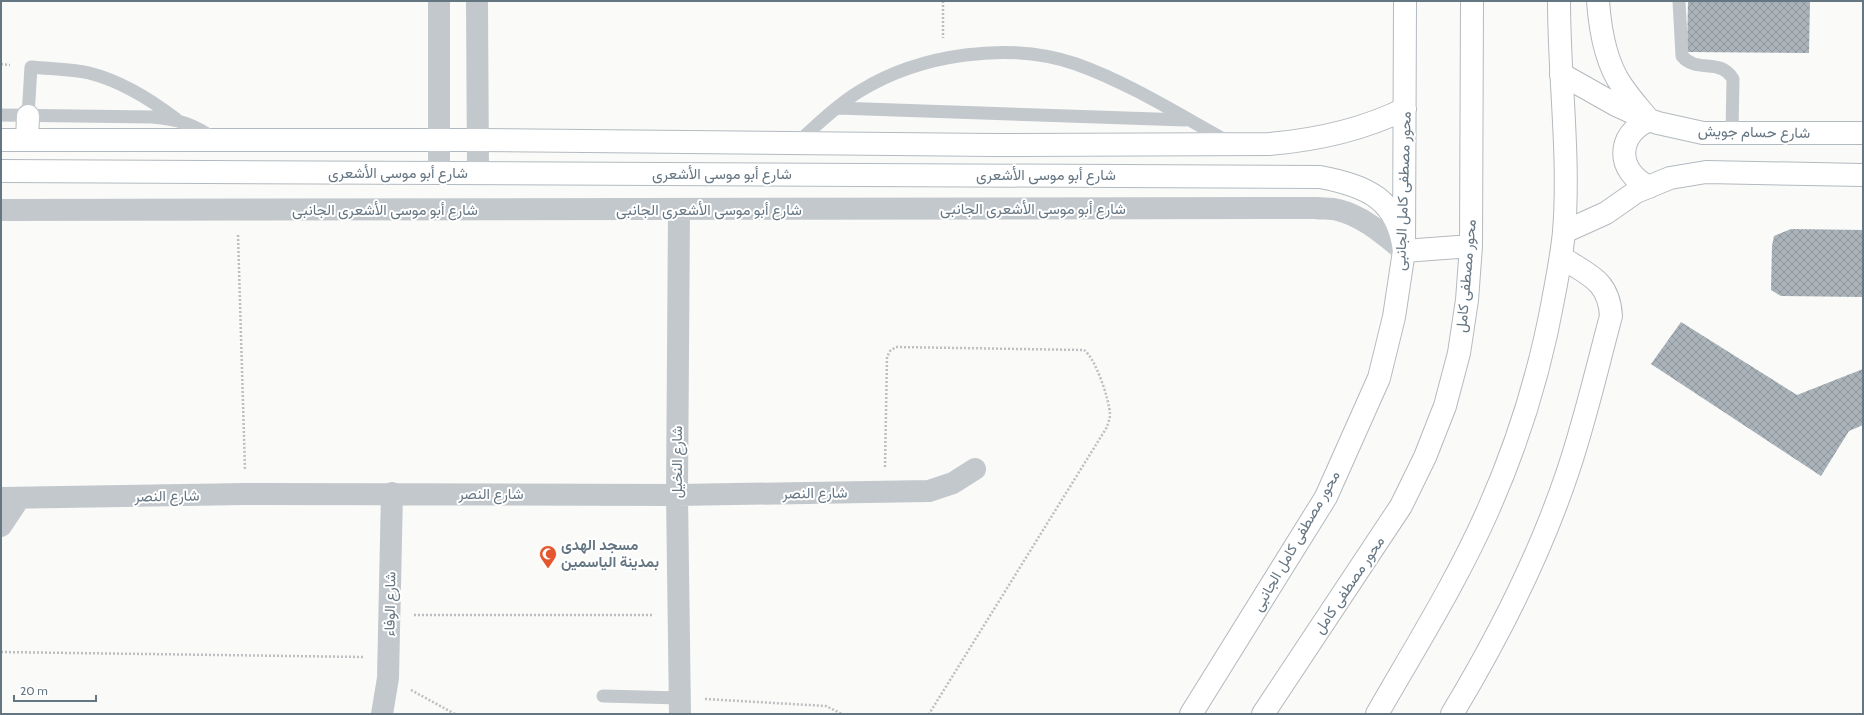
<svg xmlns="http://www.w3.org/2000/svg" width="1864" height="715" viewBox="0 0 1864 715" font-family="Cabin,Vazirmatn,sans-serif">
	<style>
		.building { fill: url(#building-cross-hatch) }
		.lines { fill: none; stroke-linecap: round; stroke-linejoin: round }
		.secondary-casing { stroke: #b3babf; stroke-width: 24 }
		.primary-casing { stroke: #b5babe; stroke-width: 24 }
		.path { stroke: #bbbfc2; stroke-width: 2.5; stroke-dasharray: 2 2; stroke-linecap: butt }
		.lane { stroke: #c3c8cc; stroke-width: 13 }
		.street { stroke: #c3c8cc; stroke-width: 22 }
		.secondary { stroke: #fff; stroke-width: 22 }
		.primary { stroke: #fff; stroke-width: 22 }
		.labels { text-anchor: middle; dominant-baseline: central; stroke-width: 4; stroke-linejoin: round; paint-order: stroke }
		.street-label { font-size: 15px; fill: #657683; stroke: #fff }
		.poi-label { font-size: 15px; font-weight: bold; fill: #657683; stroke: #fff; text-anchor: start }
	</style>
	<defs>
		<pattern id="building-cross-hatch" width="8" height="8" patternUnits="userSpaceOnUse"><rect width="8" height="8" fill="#aab3b9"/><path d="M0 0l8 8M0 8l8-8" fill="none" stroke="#8e969c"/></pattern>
	</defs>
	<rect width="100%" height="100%" fill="#fafaf8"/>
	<path class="building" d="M1688,1H1810L1809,53L1687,52Z
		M1791,229L1863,230V297L1781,296L1771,290L1772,246L1774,236Z
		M1681,322L1797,395L1863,369V425L1849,431L1821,476L1651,364Z"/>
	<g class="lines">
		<defs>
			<path id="secondary" d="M1598,1C1600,29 1605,62 1622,86C1630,98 1640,109 1649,120C1616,135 1616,171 1649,187
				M1561,74L1616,105L1649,120L1658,123L1703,133H1863
				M1,140H478L995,145L1269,144C1317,140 1362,130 1405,109
				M27,140L28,116
				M1,171L1320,177C1367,186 1398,199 1404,251
				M1564,232L1606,213L1636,192L1670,178L1706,172L1863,175
				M1191,714L1326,497L1379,378L1394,317L1404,251L1405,1
				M1452,714C1499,636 1539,558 1568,471C1585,421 1597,368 1611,316C1609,280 1588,275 1561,257"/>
			<path id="primary" d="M1404,251L1471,246
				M1263,714L1401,506L1425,457L1445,406L1459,353L1467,300L1471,246L1472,1
				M1377,714C1416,646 1458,579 1489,508C1519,440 1541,368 1554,295C1558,274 1562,253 1564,232C1570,155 1559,78 1559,1"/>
		</defs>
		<use href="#secondary" class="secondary-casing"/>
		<use href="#primary" class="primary-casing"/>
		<path class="path" d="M943,1V38
			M1,64L10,65
			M238,235L245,470
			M885,467L887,357L890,351L896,347L1084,350C1096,359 1109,399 1110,414C1110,419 1108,423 1107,427L929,714
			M414,615H653
			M1,652L364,657
			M411,690L455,714
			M705,699L826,706L842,714"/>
		<path class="lane" d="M1679,1L1682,56C1697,74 1720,57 1733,79L1732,134
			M837,108L1185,120
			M1,115L152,117C178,119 193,124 215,139
			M28,116L31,67C50,69 71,69 89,73C121,81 150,99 176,119
			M797,143C817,125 837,105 860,91C920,54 1009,41 1076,64C1129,83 1178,114 1227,141
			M603,696L681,698"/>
		<path class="street" d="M477,1L478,173
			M439,173V1
			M1,210L1316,208C1323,209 1331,208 1338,210C1363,216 1384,235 1404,251
			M679,210L677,495L680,714
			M1,498L245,494L677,495L929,491L953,483L975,469
			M1,526L19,499
			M382,714L388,678L392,493"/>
		<use href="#secondary" class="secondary"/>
		<use href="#primary" class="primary"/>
	</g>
	<defs>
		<symbol id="mosque-pin" viewBox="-11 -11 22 30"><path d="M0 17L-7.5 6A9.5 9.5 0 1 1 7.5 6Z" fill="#e4572e" stroke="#fff"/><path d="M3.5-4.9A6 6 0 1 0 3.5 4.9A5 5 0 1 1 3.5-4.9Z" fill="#fff"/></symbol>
	</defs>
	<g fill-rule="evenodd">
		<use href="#mosque-pin" x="538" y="544" width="20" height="27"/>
	</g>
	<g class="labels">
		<g class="street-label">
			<text transform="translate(1754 132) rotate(1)">شارع حسام جويش</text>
			<text x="398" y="173">شارع أبو موسى الأشعرى</text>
			<text x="722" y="174">شارع أبو موسى الأشعرى</text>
			<text x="1046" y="175">شارع أبو موسى الأشعرى</text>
			<text transform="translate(1403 191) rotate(-88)">محور مصطفى كامل الجانبى</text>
			<text x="1033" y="209">شارع أبو موسى الأشعرى الجانبى</text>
			<text x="385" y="210">شارع أبو موسى الأشعرى الجانبى</text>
			<text x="709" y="210">شارع أبو موسى الأشعرى الجانبى</text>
			<text transform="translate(1466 276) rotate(-85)">محور مصطفى كامل</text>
			<text transform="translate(677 462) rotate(-90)">شارع النخيل</text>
			<text transform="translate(815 493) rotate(-1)">شارع النصر</text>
			<text x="491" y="494">شارع النصر</text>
			<text transform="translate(167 496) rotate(-1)">شارع النصر</text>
			<text transform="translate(1296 541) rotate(-60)">محور مصطفى كامل الجانبى</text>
			<text transform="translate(1349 585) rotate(-56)">محور مصطفى كامل</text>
			<text transform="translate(390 604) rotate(-89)">شارع الوفاء</text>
		</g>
		<g class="poi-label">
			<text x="561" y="545">مسجد الهدى<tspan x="561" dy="17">بمدينة الياسمين</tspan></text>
		</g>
	</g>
	<rect width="1864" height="715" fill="none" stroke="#657683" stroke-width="4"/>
	<path d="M14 695v6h82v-6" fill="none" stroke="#657683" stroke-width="2"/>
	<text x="20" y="695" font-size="12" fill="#657683" stroke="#ffffff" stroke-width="3" paint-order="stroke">20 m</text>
</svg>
